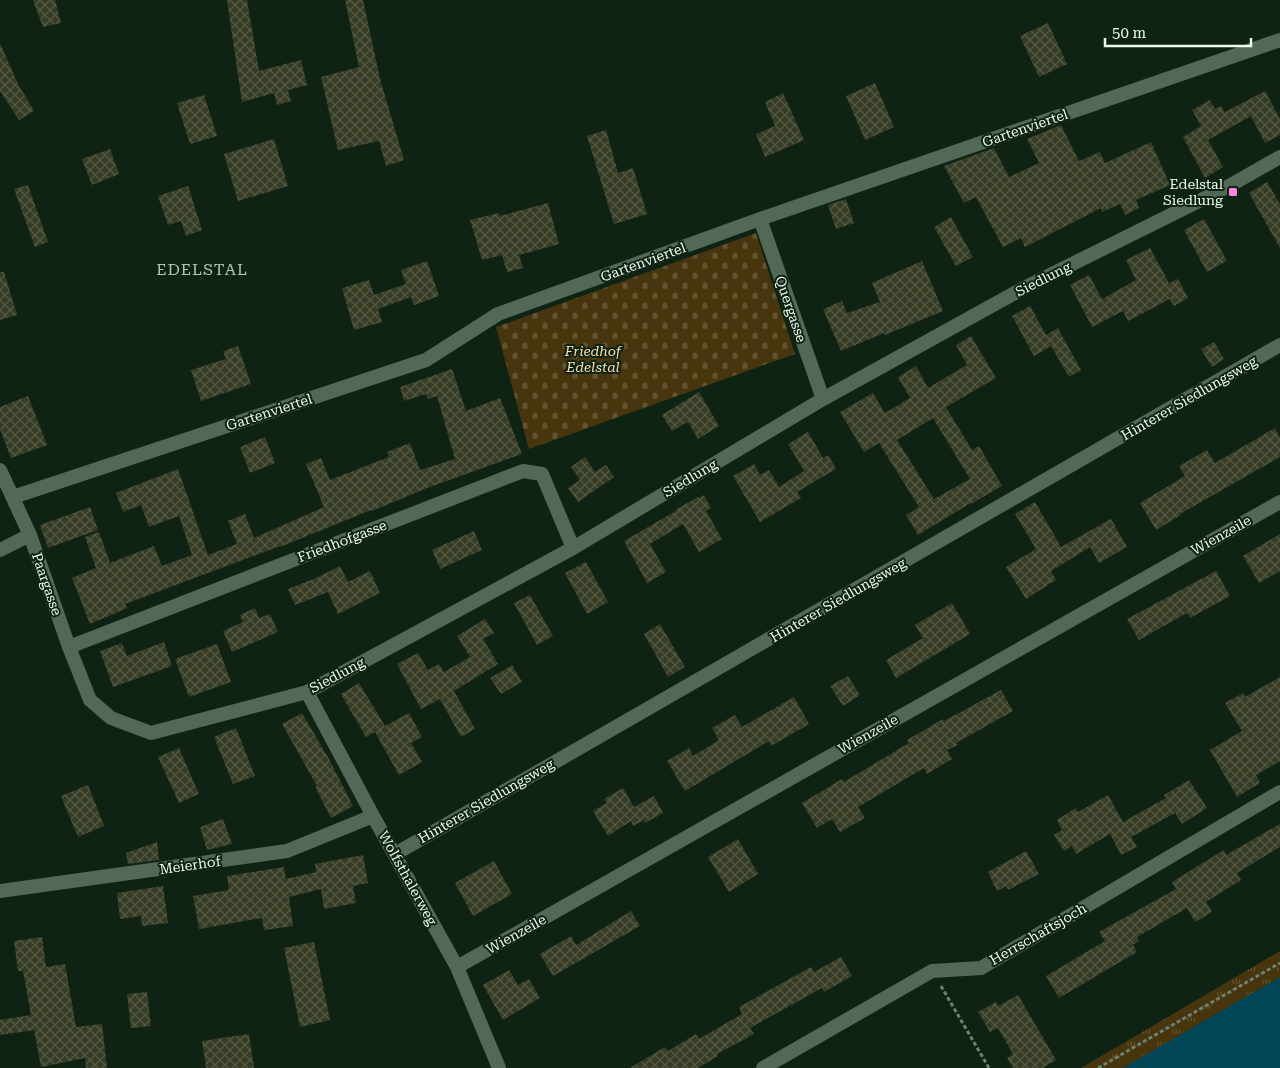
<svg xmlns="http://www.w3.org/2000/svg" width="1280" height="1068" viewBox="0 0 1280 1068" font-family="'Roboto Serif',serif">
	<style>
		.grass { fill: url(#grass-tufts) }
		.cemetery { fill: url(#cemetery-stones) }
		.water { fill: #014556 }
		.building { fill: url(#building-cross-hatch); fill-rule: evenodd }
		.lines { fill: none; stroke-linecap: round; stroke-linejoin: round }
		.path { stroke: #708174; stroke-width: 3; stroke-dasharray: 4 2.5; stroke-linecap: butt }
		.minor { stroke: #526958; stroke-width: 14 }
		.poi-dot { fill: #fe85e0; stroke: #0f2315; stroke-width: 2 }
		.labels { text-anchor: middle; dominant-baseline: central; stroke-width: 4; stroke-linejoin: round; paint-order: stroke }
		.street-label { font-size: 14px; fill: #ecf9ee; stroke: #0f2315 }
		.poi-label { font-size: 14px; fill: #ecf9ee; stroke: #0f2315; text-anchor: end }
		.park-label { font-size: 14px; font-style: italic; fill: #fadfb0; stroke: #0f2315 }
		.quarter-label { font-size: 16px; letter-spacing: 1px; fill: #adc7b3; stroke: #0f2315 }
	</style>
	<defs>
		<pattern id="grass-tufts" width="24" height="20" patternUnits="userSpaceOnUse" patternTransform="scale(1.25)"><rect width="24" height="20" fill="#47350e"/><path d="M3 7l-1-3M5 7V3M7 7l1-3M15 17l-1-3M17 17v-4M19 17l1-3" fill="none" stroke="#625331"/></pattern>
		<pattern id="cemetery-stones" width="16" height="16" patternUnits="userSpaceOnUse" patternTransform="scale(1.25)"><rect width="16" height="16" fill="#47350e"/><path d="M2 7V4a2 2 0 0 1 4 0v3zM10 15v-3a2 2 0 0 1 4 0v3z" fill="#625331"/></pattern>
		<pattern id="building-cross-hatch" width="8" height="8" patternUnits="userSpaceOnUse" patternTransform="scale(1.25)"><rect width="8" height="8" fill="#373c24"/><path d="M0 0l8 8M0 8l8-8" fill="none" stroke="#545944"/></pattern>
	</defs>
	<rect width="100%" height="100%" fill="#0f2315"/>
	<path class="grass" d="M1280,951V1068H1081Z"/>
	<path class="cemetery" d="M756,233L795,354L529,449L496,327Z"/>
	<path class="water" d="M1280,977V1068H1123Z"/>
	<path class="building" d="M33,0H55L61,23L43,27Z
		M227,0H247L259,71L301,60L307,85L288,90L291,101L277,105L274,93L242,102Z
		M345,0H363L380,79L404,160L386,166L379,141L338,150L321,77L359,67Z
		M1048,23L1067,64L1039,77L1020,36Z
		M0,43L18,84L34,111L19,120L0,91Z
		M875,83L894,127L865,140L846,96Z
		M1265,91L1280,119V135L1265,143L1251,116L1208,140L1223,167L1205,178L1183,137L1201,126L1192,110L1210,100L1215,109L1221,106L1225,112Z
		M783,93L804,140L765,157L756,134L775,126L765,102Z
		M204,95L217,136L190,144L177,103Z
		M1061,125L1079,161L1100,152L1105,163L1151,142L1170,185L1136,200L1139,208L1125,215L1120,204L1102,212L1101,208L1025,247L1021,238L1003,247L976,197L964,203L944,166L994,148L1009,177L1039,163L1027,139Z
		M606,130L618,173L633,168L647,214L614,224L587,136Z
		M274,139L288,186L238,201L224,154Z
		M110,149L119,174L92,185L82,159Z
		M1267,182L1280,204V248L1249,193Z
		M28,185L48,242L35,247L14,189Z
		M188,186L202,230L186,236L181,221L168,225L158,196Z
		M846,199L854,223L836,229L828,205Z
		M548,203L559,244L519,255L523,268L507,272L502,255L482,260L470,220L499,213L500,216Z
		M951,217L973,257L956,266L934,227Z
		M1204,219L1227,261L1207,272L1184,230Z
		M1150,248L1169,283L1178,279L1188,298L1174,306L1170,299L1128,321L1123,311L1092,327L1070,285L1089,275L1102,299L1136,280L1126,260Z
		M427,261L439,296L414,305L411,297L378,309L382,322L354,330L342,288L369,280L374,295L406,284L401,270Z
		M922,261L943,311L885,335L884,333L841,351L823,309L842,301L847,313L880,302L872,283Z
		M0,272H4L17,315L0,320Z
		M1030,306L1046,335L1058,328L1081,370L1069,377L1051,346L1034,356L1012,316Z
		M971,336L996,378L946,407L972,450L979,446L1002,486L969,505V504L918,535L906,515L919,507L879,443L864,452L840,412L873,393L885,413L910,398L898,377L916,366L928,388L967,365L956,345ZM933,418L970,479L934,499L897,440Z
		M1214,342L1224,359L1212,367L1201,349Z
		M238,346L251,384L201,401L191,370L226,359L223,351Z
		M452,369L466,411L500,398L522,454L427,488L372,511L371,510L280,547V546L125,604L127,608L90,624L72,578L96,568L85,537L99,532L110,563L154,546L162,566L192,555L179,516L149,527L141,505L123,512L116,493L178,469L208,555L237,544L228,521L245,514L254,538L324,507L306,464L321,458L330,480L389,457L387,452L410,443L420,470L455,459L437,396L428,399L426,394L404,401L400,387Z
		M699,392L719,426L698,439L688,422L672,431L662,415Z
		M28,396L47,445L11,458L0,429V407Z
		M1275,428L1280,438V457L1180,514L1181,515L1156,530L1140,503L1185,476L1179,466L1207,450L1215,463Z
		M808,432L823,458L828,455L836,469L797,492L801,498L760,522L733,476L754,464L760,475L769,470L779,487L804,471L788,444Z
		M265,437L275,463L250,473L240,447Z
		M585,457L595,472L606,465L614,477L578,502L568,488L580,480L571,467Z
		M704,495L711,508L706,511L722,539L699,552L683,524L650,544L666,572L647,583L624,541L676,511L675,510L698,497L699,498Z
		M1035,502L1061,547L1111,519L1127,547L1099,563L1090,547L1051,571L1056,580L1026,599L1006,567L1036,549L1015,514Z
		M90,507L98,530L48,548L40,525Z
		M474,531L482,550L440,569L432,550Z
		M1280,534V571L1259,583L1243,556Z
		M586,562L608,602L587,614L565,573Z
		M340,566L348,582L370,571L380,593L338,614L328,592L295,605L288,589L316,578Z
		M1216,571L1230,596L1190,618L1187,613L1139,640L1127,619Z
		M530,595L553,636L537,645L514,603Z
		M952,603L970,634L896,678L886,660L923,638L915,625Z
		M255,608L259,618L270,614L278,632L232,652L223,631L243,622L240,615Z
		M485,619L494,633L483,639L498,664L454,691L475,729L461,737L440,699L421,709L397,664L418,653L428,670L439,664L444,672L470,657L457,636Z
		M660,624L685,667L668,677L644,634Z
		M164,642L172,666L113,687L100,651L122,643L127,656Z
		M217,644L231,682L189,697L175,659Z
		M512,665L522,682L501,694L490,678Z
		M848,676L860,695L843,706L830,686Z
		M1280,677V761L1256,775L1260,783L1237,797L1210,750L1242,731L1225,703L1243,693L1245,697Z
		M359,683L385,726L409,713L422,737L411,743L422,762L399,775L375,732L366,737L341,694Z
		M1001,690L1013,711L956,743L958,745L947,750L952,759L927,774L924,768L858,807L865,818L840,832L832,819L817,828L802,803L842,779L844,782L909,743L907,740L943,719L944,721Z
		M794,697L809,724L771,746L769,741L685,791L667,761L689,748L693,756L719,740L712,728L735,715L742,727Z
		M302,713L329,759L353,806L331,818L315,787L317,786L282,724Z
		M236,728L255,776L233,784L214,737Z
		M179,748L199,794L179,803L158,757Z
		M1189,780L1207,808L1182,824L1175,813L1131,837L1137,847L1121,855L1110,834L1076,854L1072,846L1064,851L1054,835L1062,830L1057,820L1076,808L1078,812L1108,795L1123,822L1166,798L1164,795Z
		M88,785L104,826L78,837L61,796Z
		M623,788L634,807L654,796L663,813L645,823L644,820L633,826L631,821L608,836L593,811L607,803L604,799Z
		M223,819L232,844L207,850L200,827Z
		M1280,824V847L1237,873L1241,880L1206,902L1212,912L1195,922L1187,908L1137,937L1139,941L1133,945L1137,952L1059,998L1046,976L1105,941L1099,932L1176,889L1172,882L1224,850L1226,855Z
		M738,839L758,874L729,892L708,857Z
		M157,842L159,860L128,864L126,853Z
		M1026,851L1039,874L1008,890L1006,886L997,891L988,872Z
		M363,855L368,883L353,886L356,903L324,909L321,889L289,897L293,926L264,930L262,918L199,929L193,896L229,890L227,876L284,867L286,879L316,872L315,864Z
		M494,861L512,894L473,916L455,883Z
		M163,886L168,923L142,926L141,916L120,919L117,893Z
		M631,911L640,926L553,976L540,954L571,936L576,945Z
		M42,937L46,967L65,964L76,1027L102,1024L107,1068H86L85,1058L41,1067L34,1030L0,1035V1020L31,1015L23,971H18L14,941Z
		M314,942L330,1020L300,1027L284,948Z
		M841,957L852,976L824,992L822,988L750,1028L754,1034L717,1054L718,1056L698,1068H630L665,1047L668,1051L696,1034L699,1039L742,1014L739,1007L811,967L814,972Z
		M509,970L518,985L529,979L540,998L503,1020L483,985Z
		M147,992L151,1026L131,1028L127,994Z
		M1018,995L1056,1060L1043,1068H1013L1007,1058L1013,1054L998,1028L990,1032L978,1012L996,1002L998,1006Z
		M249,1034L254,1068H206L202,1041Z"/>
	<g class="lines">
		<path class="path" d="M941,986L989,1068
			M1098,1068L1280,963"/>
		<path class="minor" d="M760,219L823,399
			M0,470L30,535L69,647L90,700L111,718L151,733L307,692L573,548L823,399L1024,288L1229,186L1280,157
			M13,497L426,360L498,314L760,219L1280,40
			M0,550L30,535
			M69,647L523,471L542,474L573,548
			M307,692L373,816L457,967L499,1068
			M395,854L1280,345
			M0,891L287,851L373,816
			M457,967L1280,502
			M763,1068L932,971L981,968L1280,792"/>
	</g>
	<rect class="poi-dot" x="1228" y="187" width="10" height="10" rx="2.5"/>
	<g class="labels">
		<g class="street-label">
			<text transform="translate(1025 128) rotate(-19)">Gartenviertel</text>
			<text transform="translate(643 262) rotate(-20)">Gartenviertel</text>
			<text transform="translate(1043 279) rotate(-27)">Siedlung</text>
			<text transform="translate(791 309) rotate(71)">Quergasse</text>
			<text transform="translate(1189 398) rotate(-30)">Hinterer Siedlungsweg</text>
			<text transform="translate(269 412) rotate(-18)">Gartenviertel</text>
			<text transform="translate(690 478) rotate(-31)">Siedlung</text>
			<text transform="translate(1221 535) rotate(-29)">Wienzeile</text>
			<text transform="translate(342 541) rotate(-21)">Friedhofgasse</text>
			<text transform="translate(47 584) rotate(71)">Paargasse</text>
			<text transform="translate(838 600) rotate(-30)">Hinterer Siedlungsweg</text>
			<text transform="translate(337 675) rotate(-28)">Siedlung</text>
			<text transform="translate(868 734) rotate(-29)">Wienzeile</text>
			<text transform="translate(486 801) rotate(-30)">Hinterer Siedlungsweg</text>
			<text transform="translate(190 865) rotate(-8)">Meierhof</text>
			<text transform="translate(408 878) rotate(61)">Wolfsthalerweg</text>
			<text transform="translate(516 934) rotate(-29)">Wienzeile</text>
			<text transform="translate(1038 934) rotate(-30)">Herrschaftsjoch</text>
		</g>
		<g class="poi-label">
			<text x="1223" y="184">Edelstal<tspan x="1223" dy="16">Siedlung</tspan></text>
		</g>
		<g class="park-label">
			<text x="593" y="351">Friedhof<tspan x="593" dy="16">Edelstal</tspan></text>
		</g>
		<g class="quarter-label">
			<text x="202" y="269">EDELSTAL</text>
		</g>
	</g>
	<path d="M1105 38v8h146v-8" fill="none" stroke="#ecf9ee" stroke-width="2.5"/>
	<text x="1112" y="38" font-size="15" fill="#ecf9ee" stroke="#0f2315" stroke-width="4" paint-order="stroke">50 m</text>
</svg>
